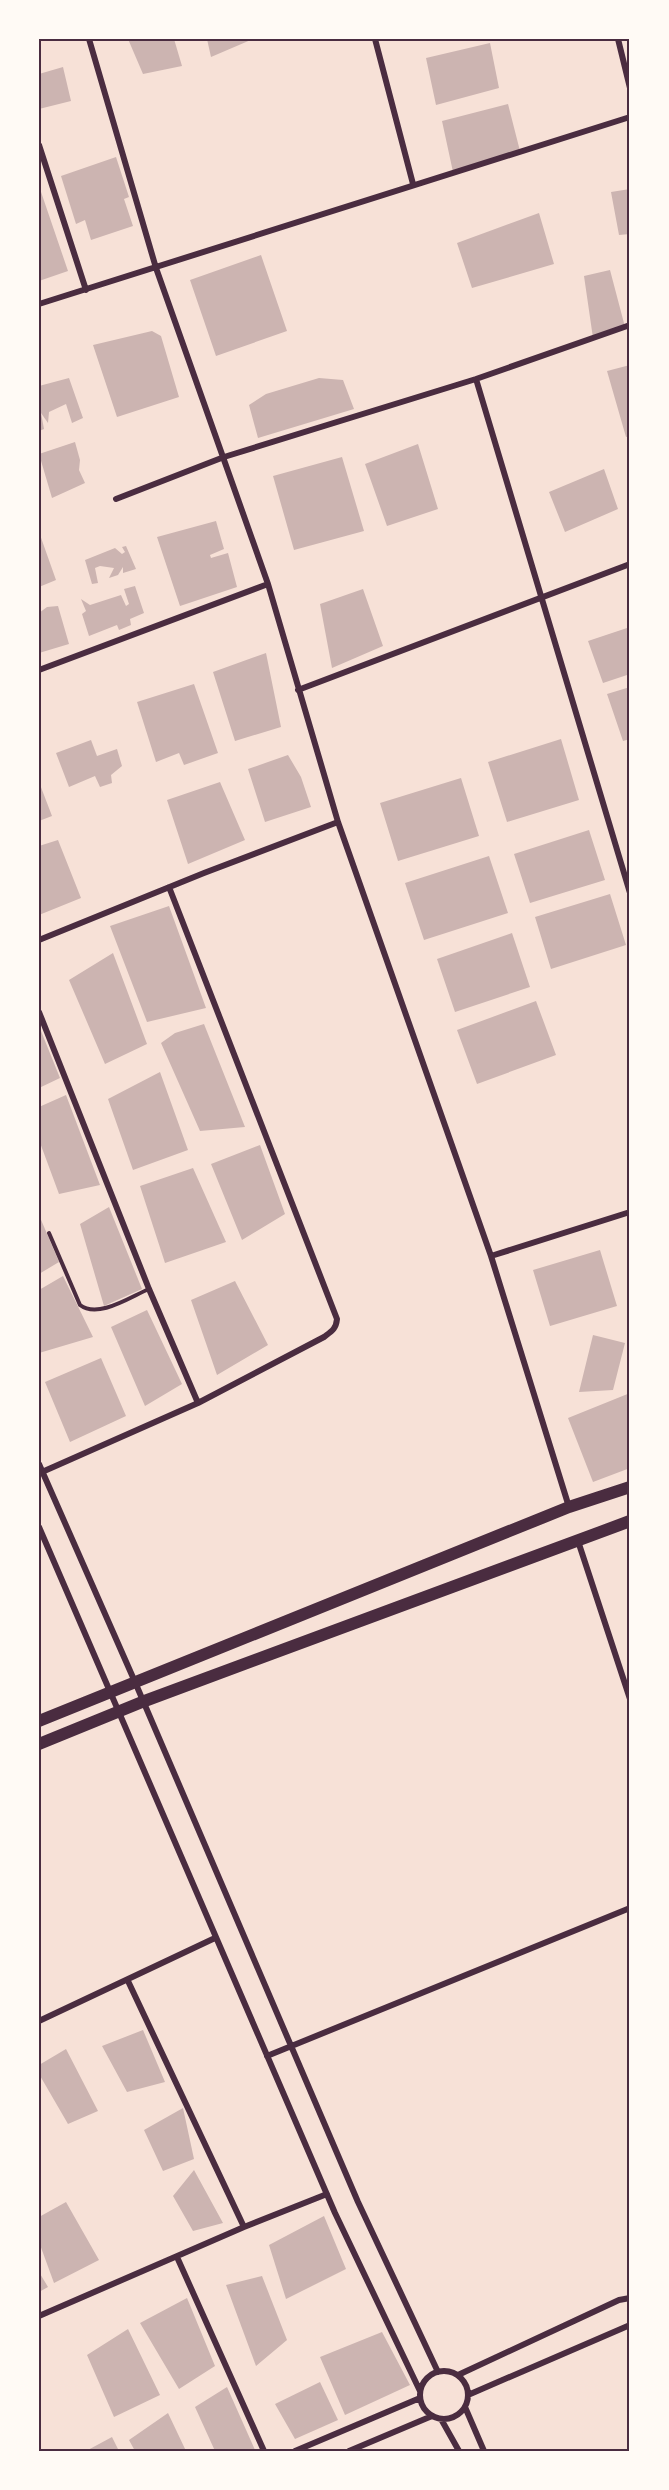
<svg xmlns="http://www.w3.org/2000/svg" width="669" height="2490" viewBox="0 0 669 2490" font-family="'Nunito Sans',sans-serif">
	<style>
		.building { fill: #ccb4b1 }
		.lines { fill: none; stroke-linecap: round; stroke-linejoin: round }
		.service { stroke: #4a2c40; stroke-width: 4 }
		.minor { stroke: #4a2c40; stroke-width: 6 }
		.secondary { stroke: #4a2c40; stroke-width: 12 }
		.neatline { fill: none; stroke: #4a2c40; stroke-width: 2 }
	</style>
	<rect width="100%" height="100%" fill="#f7e1d7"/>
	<path class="building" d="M128,39H174L182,66L143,74Z
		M207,39H253L211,57Z
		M490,43L499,88L436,105L426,58Z
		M63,67L71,101L39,109V74Z
		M508,104L520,151L453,172L442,121Z
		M116,157L129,197L124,199L133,226L91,240L85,220L76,224L61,176Z
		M39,186L68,271L39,281Z
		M630,189V234L619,235L611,192Z
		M539,213L554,264L472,288L457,243Z
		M261,255L287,331L216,356L190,280Z
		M610,270L625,327L593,338L584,276Z
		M152,331L161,336L179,397L117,417L93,345Z
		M630,365V436L626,437L607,371Z
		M69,378L83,418L72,423L66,404L49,412L48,423L41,413L44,429L39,431V386Z
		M319,378L343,380L354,409L258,438L249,405L266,394Z
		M75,442L80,460L79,470L85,483L52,498L39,454Z
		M418,444L438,509L387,526L365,464Z
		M342,457L364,531L294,550L273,476Z
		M604,469L618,509L565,532L549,492Z
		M216,521L224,549L210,555L211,558L228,553L237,587L180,606L157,537Z
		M39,532L56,580L39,587Z
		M126,546L136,569L123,573V567L118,575L109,578L114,568L100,566L95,568L98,583L92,584L85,560L115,548L122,554L125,552L122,547Z
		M135,586L144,613L130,619L131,625L119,630L117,625L89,636L82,614L86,611L81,599L90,605L121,595L126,606L129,604L124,589Z
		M363,589L383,646L332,668L320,604Z
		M58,606L69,644L39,653V613L47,607Z
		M630,627V674L603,683L588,641Z
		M266,653L281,727L235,741L213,672Z
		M194,684L218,753L184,765L179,753L156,762L137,702Z
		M630,687V739L623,741L607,694Z
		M561,739L579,800L507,822L488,762Z
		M91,740L97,756L117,749L122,766L111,775L112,783L100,787L95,776L69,787L56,753Z
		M288,755L301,777L311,807L265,822L248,769Z
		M461,778L479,836L398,861L380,803Z
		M39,782L52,816L39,821Z
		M220,782L245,840L188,864L167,800Z
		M589,830L605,880L530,903L514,854Z
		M58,840L81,898L39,915V846Z
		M489,856L508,913L424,940L405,883Z
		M610,894L626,945L551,969L535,917Z
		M169,906L206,1008L147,1022L110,926Z
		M512,933L530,987L455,1012L437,959Z
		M113,953L147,1044L105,1064L69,980Z
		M536,1001L556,1055L477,1084L457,1030Z
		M204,1024L245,1127L200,1131L161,1043L175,1033Z
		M39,1026L60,1078L39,1088Z
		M160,1072L188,1150L133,1170L108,1099Z
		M66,1095L100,1185L59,1194L39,1140V1107Z
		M260,1145L285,1214L242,1240L211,1164Z
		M193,1168L226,1242L165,1263L140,1186Z
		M109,1207L142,1289L104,1306L80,1224Z
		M39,1215L59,1262L39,1274Z
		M600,1250L617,1306L550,1326L533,1270Z
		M63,1276L93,1337L39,1353V1290Z
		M235,1281L268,1345L217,1375L191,1300Z
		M147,1310L182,1384L145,1406L111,1327Z
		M593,1335L625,1343L613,1390L579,1392Z
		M101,1358L126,1416L70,1442L45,1382Z
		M630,1393V1468L593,1482L568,1418Z
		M143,2030L165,2082L127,2092L102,2046Z
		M66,2049L98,2111L68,2124L39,2074V2065Z
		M183,2108L194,2159L163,2171L144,2130Z
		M194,2170L223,2223L193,2231L173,2196Z
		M66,2202L99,2260L54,2283L39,2242V2217Z
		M324,2216L346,2269L286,2299L269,2245Z
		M39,2272L48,2287L39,2292Z
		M262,2276L287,2340L256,2366L226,2285Z
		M187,2298L215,2366L179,2389L140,2323Z
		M128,2329L160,2395L114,2417L87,2355Z
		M382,2332L410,2385L345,2415L320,2357Z
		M320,2382L338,2420L295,2439L275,2404Z
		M227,2387L255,2450L252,2451H215L195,2407Z
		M168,2413L186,2451H135L129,2440Z
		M112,2437L119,2451H86Z"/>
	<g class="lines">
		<path class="service" d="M49,1233L80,1305C98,1319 130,1297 149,1289"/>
		<path class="minor" d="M89,39L156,268L268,584L338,822L491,1256L569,1507
			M375,39L413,184
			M618,39L630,88
			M39,145L86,290
			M39,304L630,117
			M476,379L630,893
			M116,499L224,457L476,379L630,325
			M39,670L268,584
			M298,690L630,564
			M39,940L204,873L338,822
			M39,1012L149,1289L198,1403
			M491,1256L630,1212
			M39,1464L135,1682L358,2202L438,2372
			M42,1472L198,1403L324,1337C332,1331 336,1329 337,1319L169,887
			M39,1527L335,2213L420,2391
			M578,1541L630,1699
			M128,1981L244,2227
			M39,2021L215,1938
			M267,2056L630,1908
			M177,2257L264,2451
			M39,2316L244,2227L327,2194
			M420 2395a24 24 0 1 1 48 0a24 24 0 1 1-48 0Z
			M458,2375L619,2300L630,2298
			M468,2395L630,2325
			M465,2407L484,2451
			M441,2419L459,2451
			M295,2451L420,2398
			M349,2451L432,2416"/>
		<path class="secondary" d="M39,1721L569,1507L630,1487
			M39,1744L142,1702L630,1521"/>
	</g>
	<rect width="669" height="2490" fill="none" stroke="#fffaf5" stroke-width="81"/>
	<rect x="40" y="40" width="588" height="2410" class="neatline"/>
</svg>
